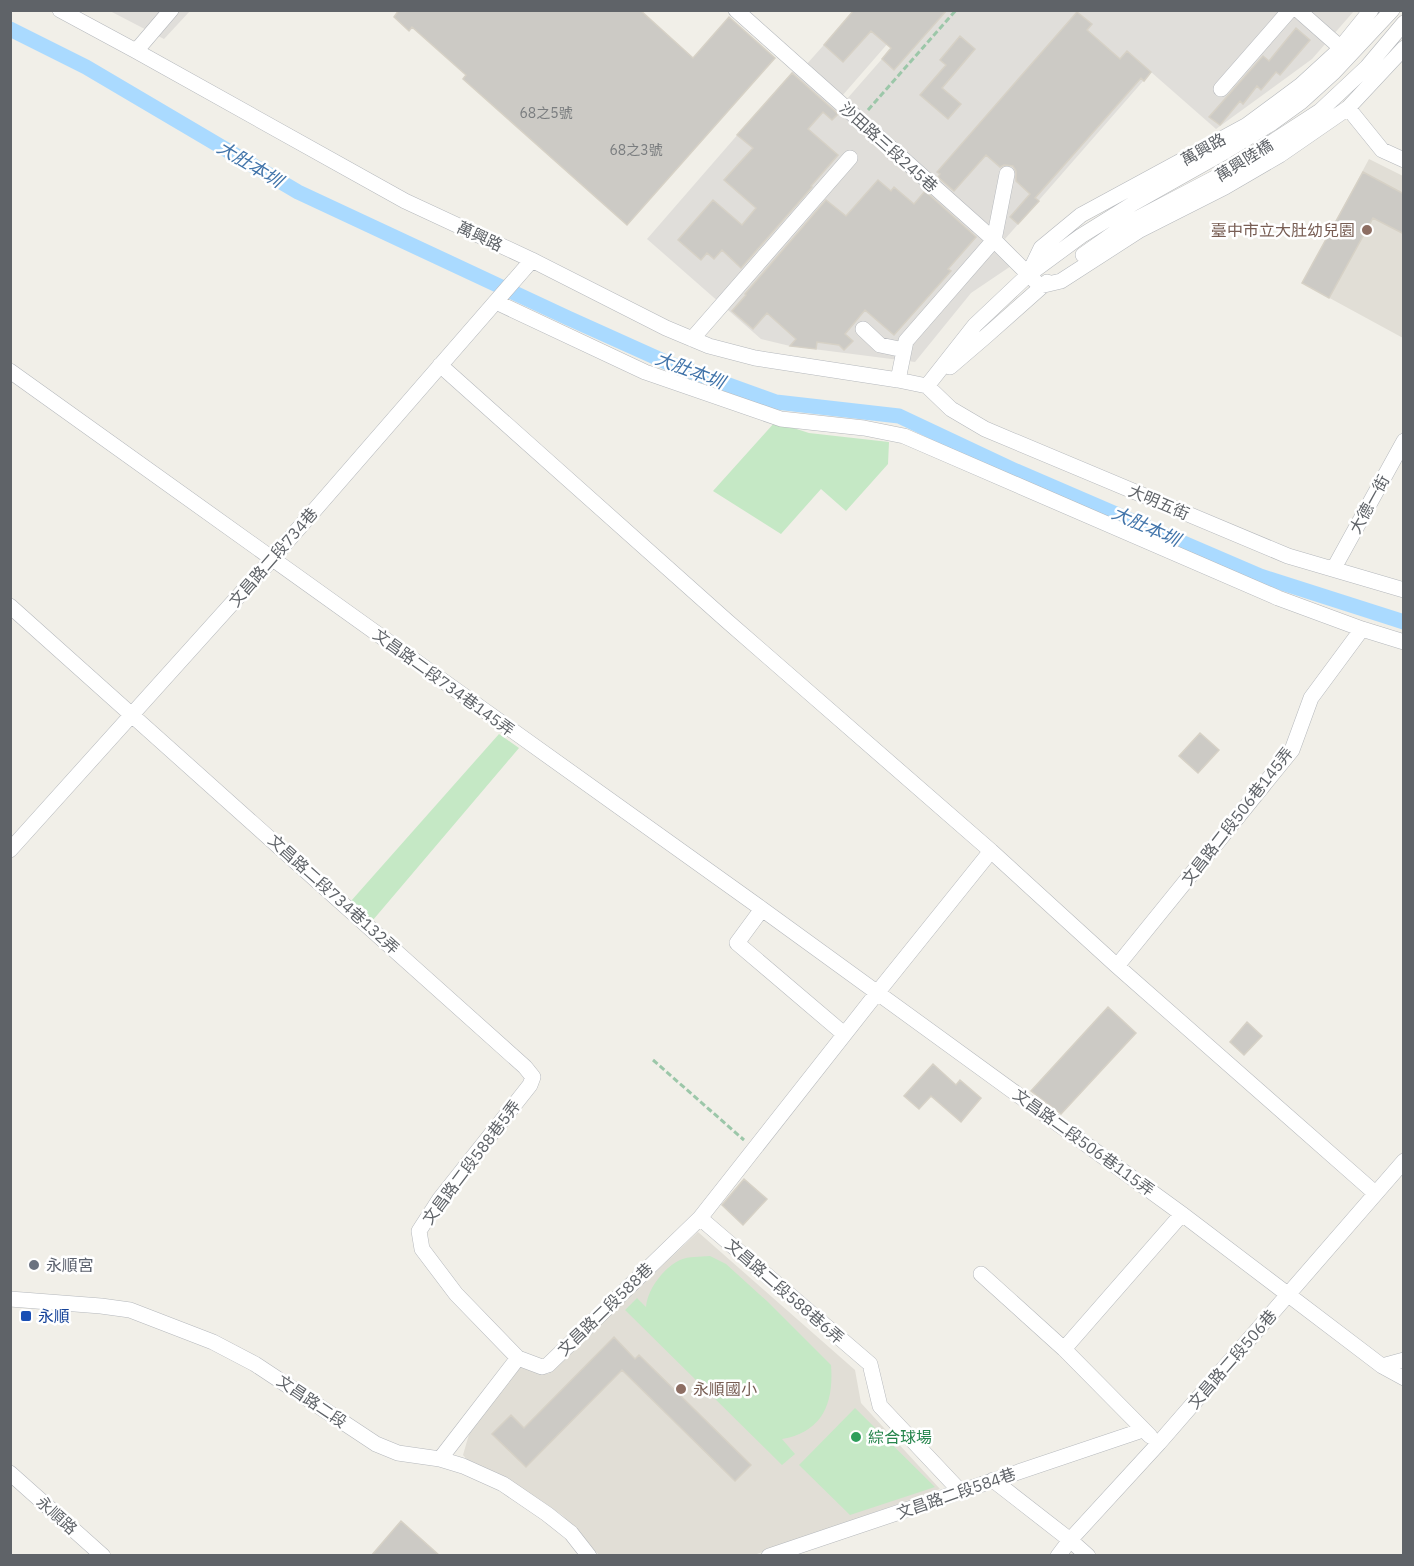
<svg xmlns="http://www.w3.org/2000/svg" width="1414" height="1566" viewBox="0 0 1414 1566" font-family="'IBM Plex Sans','Noto Sans TC',sans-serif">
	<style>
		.industrial { fill: #e0deda }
		.education { fill: #e1ded6 }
		.green { fill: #c5e8c5 }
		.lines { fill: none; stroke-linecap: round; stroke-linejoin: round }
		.canal { stroke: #aadaff; stroke-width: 15 }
		.building { fill: #cccac5; stroke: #d6d1c6; stroke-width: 1.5 }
		.minor-casing { stroke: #b5b8bc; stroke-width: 16 }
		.path { stroke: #9cc7a9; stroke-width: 3; stroke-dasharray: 6 3; stroke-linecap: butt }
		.minor { stroke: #fff; stroke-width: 15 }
		.education-dot { fill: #8d6e63; stroke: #fff; stroke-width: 2 }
		.worship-dot { fill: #6b7280; stroke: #fff; stroke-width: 2 }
		.transit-dot { fill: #1a4fb4; stroke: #fff; stroke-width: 2 }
		.leisure-dot { fill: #2e9e5b; stroke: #fff; stroke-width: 2 }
		.labels { text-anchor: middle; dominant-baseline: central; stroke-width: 5; stroke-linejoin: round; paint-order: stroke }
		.number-label { font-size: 14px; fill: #7a7d7f }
		.street-label { font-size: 16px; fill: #5f6368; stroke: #fff }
		.education-label { font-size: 16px; fill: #785e54; stroke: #fff; text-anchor: end }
		.worship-label { font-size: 16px; fill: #5b616d; stroke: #fff; text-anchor: start }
		.transit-label { font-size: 16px; fill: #164399; stroke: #fff; text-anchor: start }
		.leisure-label { font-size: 16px; fill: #27864d; stroke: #fff; text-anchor: start }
		.water-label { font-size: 18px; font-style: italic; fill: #4174aa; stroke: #fff }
	</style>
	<rect width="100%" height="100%" fill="#f1efe8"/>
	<path class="industrial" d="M110,11H190L164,39Z
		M854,11H916L842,96L806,65Z
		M924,11H1354L1312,59L1216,129L1151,72L1005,239L846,100Z
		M793,71L974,230L973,232L1011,266L971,293L915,362L790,346L761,339L647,239Z"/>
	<path class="education" d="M1369,159L1403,176V338L1302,283Z
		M698,1232L855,1370L861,1403L940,1489L754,1555H599L562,1515L536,1497L468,1461L463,1455L470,1431L521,1367L548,1374Z"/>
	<path class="green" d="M775,422L809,433L889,442L888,464L846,511L821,489L781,534L713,491Z
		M499,734L519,748L373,920L351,901Z
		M710,1256L726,1264L768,1302L831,1365C834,1404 822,1432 782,1439L795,1454L782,1465L625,1310L637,1298L646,1307C647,1290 664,1267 680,1260C689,1256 700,1257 710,1256Z
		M855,1408L935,1487L850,1515L799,1465Z"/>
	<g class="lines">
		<path class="canal" d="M10,29L86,67L298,192L568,318L668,363L776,402L899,416L1016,471L1260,576L1404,622"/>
	</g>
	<path class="building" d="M399,10H640L693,58L729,17L775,58L627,225L463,79L466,75L412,27L409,31L394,17Z
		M854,10H947L894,70L882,59L891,48L871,31L843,62L824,45Z
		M1077,12L1092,24L1087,30L1120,59L1127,51L1151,72L1144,81L1141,78L1035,198L1039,201L1018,224L1010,217L1030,194L1016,181V171L1013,166L1004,165L1000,167L986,155L954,191L938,177L940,174L937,172Z
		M1296,28L1310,40L1280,75L1276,72L1261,90L1257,86L1243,104L1240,101L1220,125L1209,117L1263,56L1269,61Z
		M960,36L975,49L942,88L961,104L948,119L920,95L946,65L940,60Z
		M792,73L838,114L832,120L823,112L808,129L838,155L811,186L812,187L741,268L722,250L714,259L707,253L701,260L678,240L713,200L742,225L756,208L724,180L753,148L737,135Z
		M1363,172L1404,194V234L1373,218L1329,298L1302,283Z
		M878,180L891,191L894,187L914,204L925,191L976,237L948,269L951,271L894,335L865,310L845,334L853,341L844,350L839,345L817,342L816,349L790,346L796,339L767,313L753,329L732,311L746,295L745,294L826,200L846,216Z
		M1200,733L1219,750L1198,773L1179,756Z
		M1108,1007L1136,1033L1061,1114L1031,1091Z
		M1247,1022L1262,1036L1244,1055L1230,1042Z
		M933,1064L956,1085L960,1080L981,1098L961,1122L931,1096L919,1109L904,1096Z
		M744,1179L767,1199L743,1225L722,1205Z
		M614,1337L635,1359L639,1355L751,1465L735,1481L622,1370L526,1467L492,1434L511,1415L524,1428Z
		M401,1521L440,1556H371Z"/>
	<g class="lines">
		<defs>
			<path id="minor" d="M60,10L136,51L405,201L532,260L666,328L709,346L755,358L898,380L927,386
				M736,10L994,240L1040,286L1061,281L1140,230L1225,187L1280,155L1348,108L1404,48
				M1298,10L1341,48
				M136,51L171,10
				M1221,89L1290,10
				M1348,108L1382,150L1404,160
				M1083,255L1127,224L1226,172L1320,111L1367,67L1404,23
				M1029,273L1041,248L1081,215L1247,125L1301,85L1337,52L1371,10
				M496,302L645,372L781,419L864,428L904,436L1278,598L1362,629L1404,642
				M863,329L880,345L904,350
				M692,339L850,158
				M440,365L727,621L991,851L1117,966L1375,1193
				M950,367L985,337L1047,282
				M10,371L762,909L1182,1214L1382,1366L1404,1378
				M898,380L906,341L994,240L1007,174
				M927,386L975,325L1028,275L1081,236L1134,203L1221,154L1272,123L1301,102L1334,72L1392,10
				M927,386L951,409L985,429L1288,556L1404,590
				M1334,568L1404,441
				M10,606L525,1067L533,1077L530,1085L439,1200L419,1231L422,1249L456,1294L518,1358L542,1367L548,1365L700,1218L877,993L991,851
				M10,850L272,559L532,260
				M762,909L737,943L844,1034
				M1117,966L1292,750L1311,698L1362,629
				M700,1218L870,1364L880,1406L961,1492
				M981,1274L1064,1349L1150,1436
				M10,1299L101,1306L130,1310L213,1342L255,1364L376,1444L398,1453L440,1459L463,1466L503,1484L547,1514L571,1533L589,1556
				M1064,1349L1182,1214
				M1382,1366L1404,1360
				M440,1459L518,1358
				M10,1473L103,1556
				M993,1480L1070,1540L1088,1556
				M769,1556L1143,1430
				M1058,1556L1070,1540L1159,1443L1404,1161"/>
		</defs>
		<use href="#minor" class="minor-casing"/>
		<path class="path" d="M868,110L956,10
			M653,1060L744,1140"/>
		<use href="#minor" class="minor"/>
	</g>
	<g class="education-dot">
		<circle cx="1367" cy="230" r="6"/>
		<circle cx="681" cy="1389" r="6"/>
	</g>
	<circle class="worship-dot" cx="34" cy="1265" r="6"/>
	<rect class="transit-dot" x="20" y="1310" width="12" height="12" rx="3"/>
	<circle class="leisure-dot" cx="856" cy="1437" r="6"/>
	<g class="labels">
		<g class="number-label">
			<text x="546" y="113">68之5號</text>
			<text x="636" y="150">68之3號</text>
		</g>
		<g class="street-label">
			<text transform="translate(889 147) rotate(42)">沙田路三段245巷</text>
			<text transform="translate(1203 149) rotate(-29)">萬興路</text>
			<text transform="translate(1244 160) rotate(-32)">萬興陸橋</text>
			<text transform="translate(480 236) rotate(25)">萬興路</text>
			<text transform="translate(1159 502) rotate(23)">大明五街</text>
			<text transform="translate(1369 504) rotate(-61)">大德一街</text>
			<text transform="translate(273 557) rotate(-49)">文昌路二段734巷</text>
			<text transform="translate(444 682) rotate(36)">文昌路二段734巷145弄</text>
			<text transform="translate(1237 816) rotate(-52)">文昌路二段506巷145弄</text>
			<text transform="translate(334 894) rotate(42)">文昌路二段734巷132弄</text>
			<text transform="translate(1084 1142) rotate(36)">文昌路二段506巷115弄</text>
			<text transform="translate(471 1162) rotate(-53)">文昌路二段588巷5弄</text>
			<text transform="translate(785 1291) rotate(41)">文昌路二段588巷6弄</text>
			<text transform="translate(605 1309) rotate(-44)">文昌路二段588巷</text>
			<text transform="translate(1232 1359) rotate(-49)">文昌路二段506巷</text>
			<text transform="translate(312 1401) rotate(34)">文昌路二段</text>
			<text transform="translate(956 1493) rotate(-19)">文昌路二段584巷</text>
			<text transform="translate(57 1515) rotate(42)">永順路</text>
		</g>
		<g class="education-label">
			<text x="1355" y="230">臺中市立大肚幼兒園</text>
			<text x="693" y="1389" text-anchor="start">永順國小</text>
		</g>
		<g class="worship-label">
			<text x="46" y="1265">永順宮</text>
		</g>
		<g class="transit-label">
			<text x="38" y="1316">永順</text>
		</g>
		<g class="leisure-label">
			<text x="868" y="1437">綜合球場</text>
		</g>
		<g class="water-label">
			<text transform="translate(250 164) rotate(31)">大肚本圳</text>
			<text transform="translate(690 370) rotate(21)">大肚本圳</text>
			<text transform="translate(1146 526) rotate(24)">大肚本圳</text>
		</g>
	</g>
	<rect width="1414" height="1566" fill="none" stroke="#5f6368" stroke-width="24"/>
</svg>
